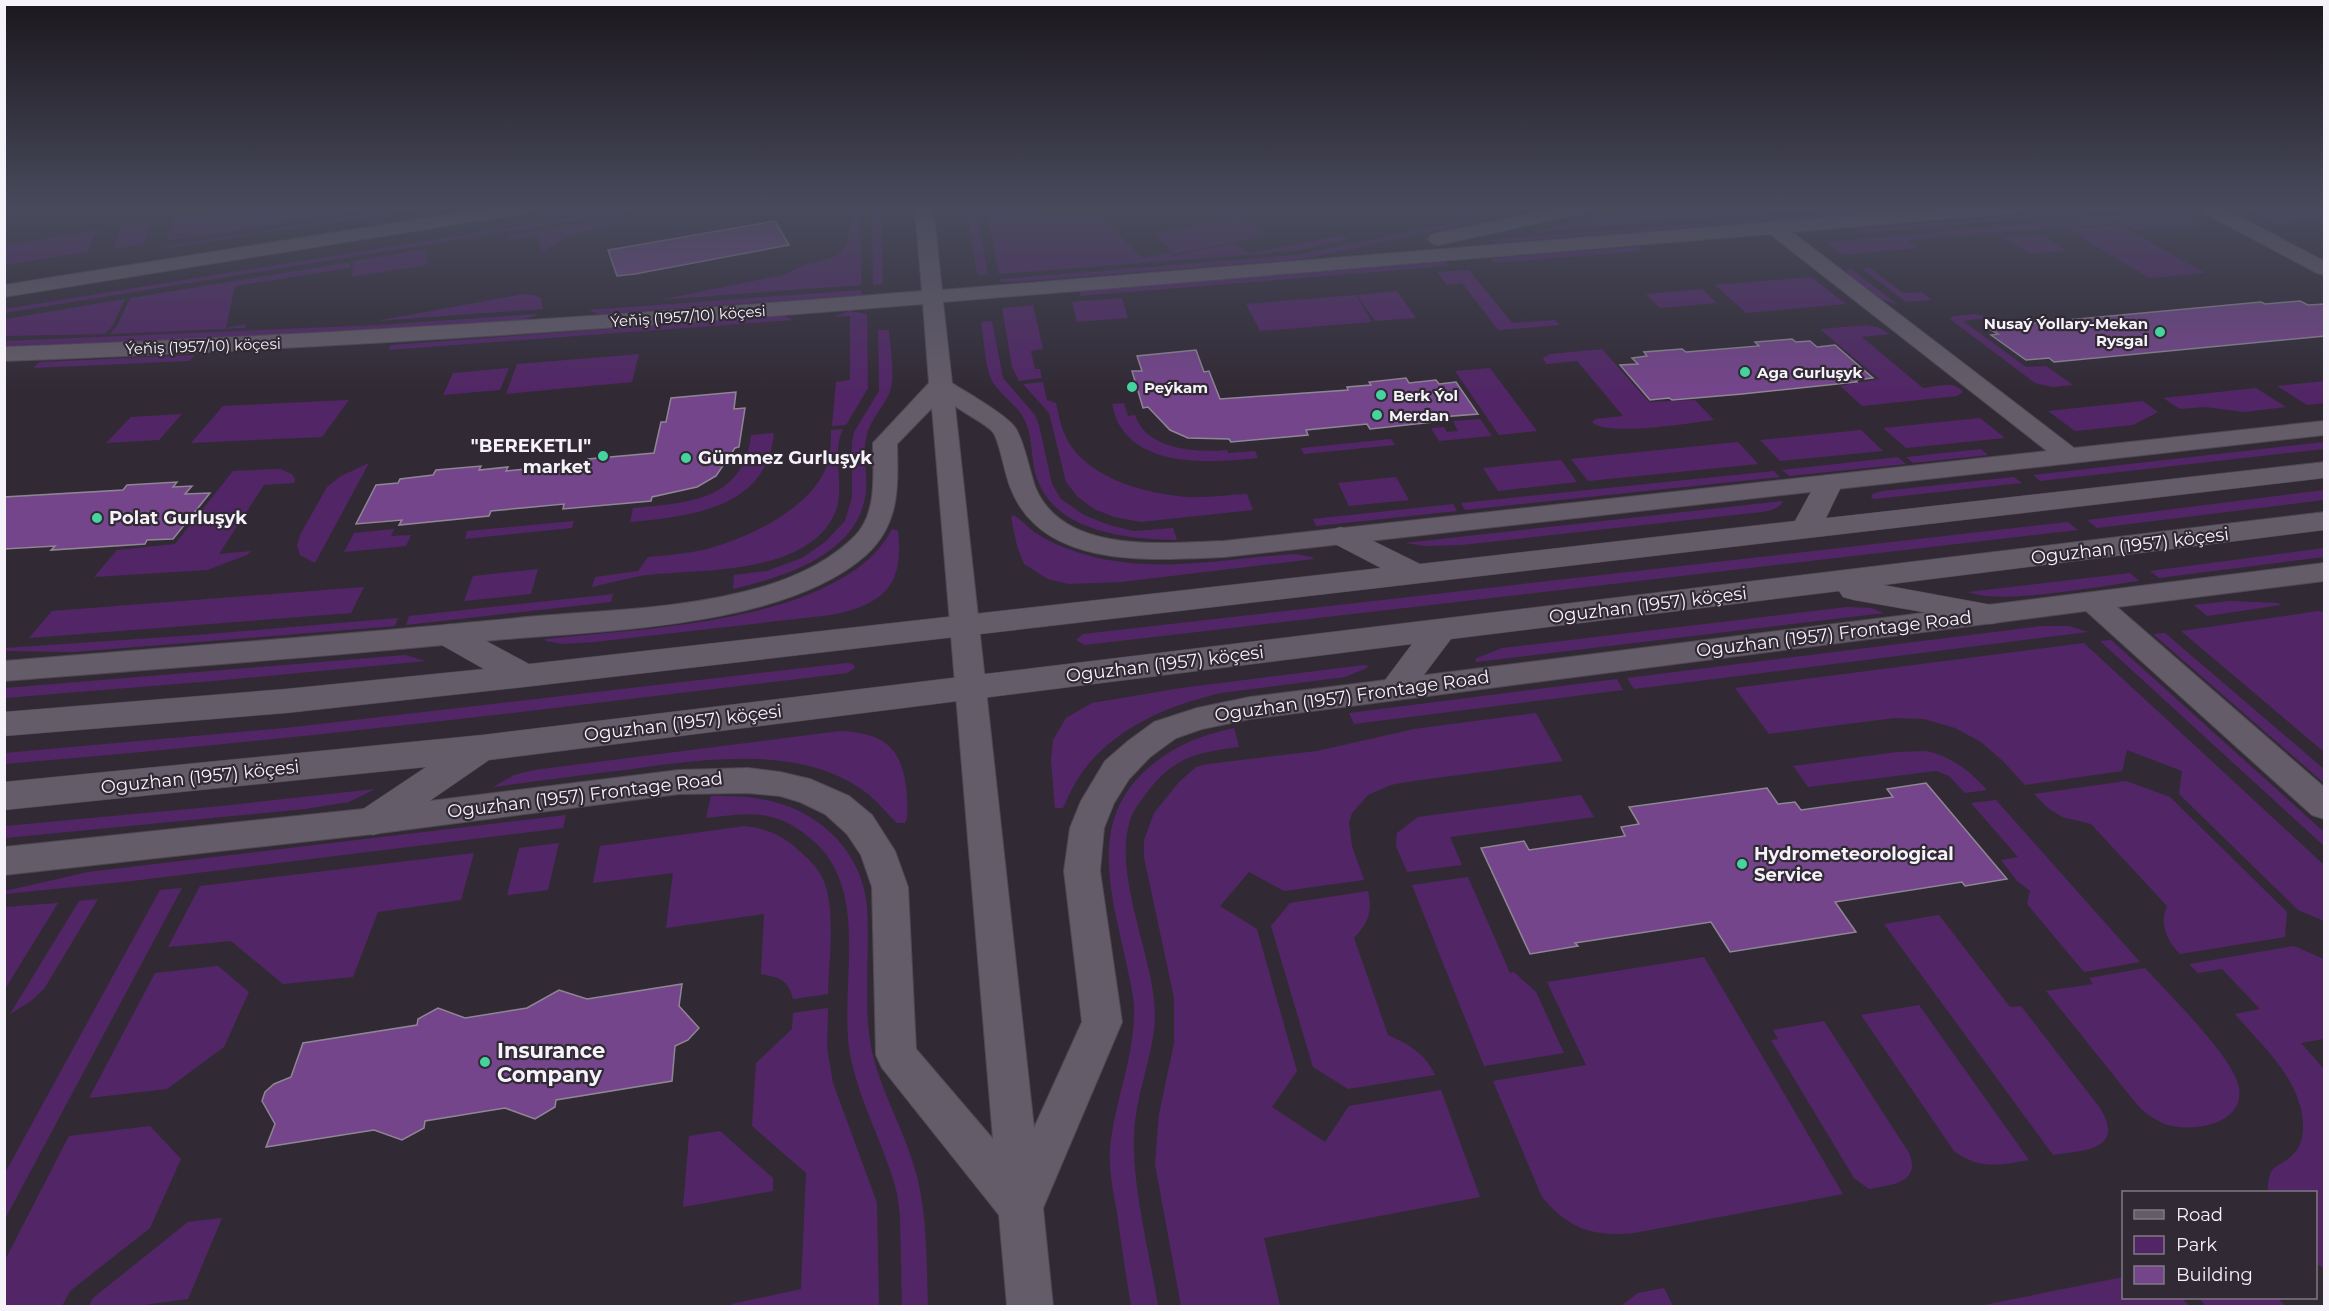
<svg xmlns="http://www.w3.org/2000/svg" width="2329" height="1311" viewBox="0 0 2329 1311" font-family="Montserrat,sans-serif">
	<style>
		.green { fill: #522666 }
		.building { fill: #75458c; stroke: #8f8694; stroke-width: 1.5 }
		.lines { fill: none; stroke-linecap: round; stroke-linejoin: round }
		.minor-casing { stroke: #4e4852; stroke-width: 2 }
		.secondary-casing { stroke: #4e4852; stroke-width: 1 }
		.minor { fill: #655c69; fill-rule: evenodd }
		.secondary { fill: #655c69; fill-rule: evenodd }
		.poi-dot { fill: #46d49e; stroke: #312a35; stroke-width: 2 }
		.labels { text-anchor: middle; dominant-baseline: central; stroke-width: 4.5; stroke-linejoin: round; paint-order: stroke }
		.far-street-label { font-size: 15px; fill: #f6f2f9; stroke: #312a35 }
		.far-poi-label { font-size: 15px; font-weight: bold; fill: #f6f2f9; stroke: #312a35; text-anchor: start }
		.poi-label { font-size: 18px; font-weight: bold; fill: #f6f2f9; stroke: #312a35; text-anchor: start }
		.street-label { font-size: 18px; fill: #f6f2f9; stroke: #312a35 }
		.near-poi-label { font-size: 21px; font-weight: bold; fill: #f6f2f9; stroke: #312a35; text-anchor: start }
	</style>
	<rect width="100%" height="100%" fill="#312a35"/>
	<path class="green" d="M248,208H363V211L167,241L173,219Z
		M402,208H423L170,248L160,247Z
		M628,208L629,212L5,313V309Z
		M845,208H861V285L659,300L787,274C821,251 849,273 851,217Z
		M872,208H881L883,284L873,285Z
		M966,208H976L988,275H979L977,273Z
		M986,208H1019L1051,216L1097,214L1143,258L1171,252L1174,256L1235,243L1248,254L1342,235L1348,240L1294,251L999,274Z
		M1640,208H1851L1528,232Z
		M1900,208H1944L1496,243L1488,240Z
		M2101,208H2149L1858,233L1853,230Z
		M2245,208H2324V220L2277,224Z
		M2177,210L2204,225L2134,230L2120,223L1907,240L1918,248L1843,255L1826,242Z
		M1241,217L1264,236L1175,254L1154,234Z
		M606,219L608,225L571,235L542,252L537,235L509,240L508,236Z
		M1475,219L1476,221L1469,224L1303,259L1014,282H1000V279L1296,255Z
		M151,223L144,244L113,249L121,227Z
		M2120,225L2205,273L2149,278L2067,229Z
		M97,231L88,252L5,265V245Z
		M2039,233L2068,251L2030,254L2002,237Z
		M1638,247L1642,251L1495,263L1491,258Z
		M426,249L427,265L352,277L353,261Z
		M350,262V268L235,286L226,328L246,324L245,328L110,334L118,324L130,298Z
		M1445,262L1449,266L1080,296L1079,291Z
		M1850,268L1898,305L1878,298L1848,274L1847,271Z
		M1870,268L1903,293L1921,292L1932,300L1906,302L1862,269Z
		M1469,270L1512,323L1555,320L1560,325L1498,330L1462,283L1447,285L1437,272Z
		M1811,277L1846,304L1746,313L1715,285Z
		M1702,289L1717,303L1660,308L1646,294Z
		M861,290V295L599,314L588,310Z
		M1397,291L1416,318L1375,321L1357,295Z
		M524,294L534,295L541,298L543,309L376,321Z
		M1356,295L1372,322L1260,331L1246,304Z
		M1122,298L1128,318L1077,322L1072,302Z
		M125,299L113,325L105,334L5,336V319Z
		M1033,305L1043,349L1031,351L1035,369H1040L1042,378L1019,381L1012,367L1002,308Z
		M849,311L867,314L868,388L846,425L832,426L836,382L850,380V316L833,317Z
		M539,314C521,325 438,326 413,328C277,335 141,342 5,346L4,341L378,325Z
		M1975,314L1989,318L1963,321L2026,367L2046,366L2073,385L2052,387L2035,383L1950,319L1953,316Z
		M784,316L793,320L388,350L391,345Z
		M992,321L1003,378L1035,415L1039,425L1052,484L1061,499L1084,515L1109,525L1134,531L1173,528L1177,540C1129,539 1058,533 1038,481C1030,462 1034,438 1024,419C1017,405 1003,397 994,384C985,372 984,338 981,322Z
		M1867,325L1880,328L1890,334L1862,337L1923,388C1936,387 1955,380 1963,392L1957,396L1862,406L1840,386L1879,379L1820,329Z
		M878,330H889C890,346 896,379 889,394C882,409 869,421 866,438C862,457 869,478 865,498C854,556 783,577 733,589L734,575L767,571L802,558L825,542L845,521L852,497V443L854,432L879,391Z
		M1602,349L1649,402L1695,400L1714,420C1689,423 1608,437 1592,422L1596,419L1623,416L1577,361L1546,364L1543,358L1550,354Z
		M639,354L632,382L506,394L517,364Z
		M195,355L189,361L33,368L40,362Z
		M509,368L500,390L443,395L453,373Z
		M1490,368L1537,431L1499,435L1455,371Z
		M2324,381V403L2307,405L2277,386Z
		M1043,382L1047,400L1056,403C1059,417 1062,433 1071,446C1094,480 1148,494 1187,497C1207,498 1227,495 1247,494L1253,510L1141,522L1114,517L1094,509L1078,497L1066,482L1049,413L1023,384Z
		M2256,388L2286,407L2244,412L2205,407L2180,409L2163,398Z
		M349,400L322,437L191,443L223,406Z
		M2143,401L2158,412L2133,425L2075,431L2048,411Z
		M1124,403L1128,416L1135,415C1146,450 1197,453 1227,450L1228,453L1255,451L1258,458C1216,462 1146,469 1120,426C1116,420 1114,411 1112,404Z
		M182,414L159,440L106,443L131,417Z
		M1980,418L2005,438L1906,448L1883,428Z
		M1480,419L1492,436L1439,441L1431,428L1444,427L1447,432L1458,431L1453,421Z
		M843,429C830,455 847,488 834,515C805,575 702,569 646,575C628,578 610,583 592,587L595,577L638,571L648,557C666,555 685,554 703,550C745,540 815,508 828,462C831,452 831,441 831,430Z
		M1861,430L1883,451L1780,461L1760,440Z
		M774,433C767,509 691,516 630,522L633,508C687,503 744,501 751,435Z
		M1391,439L1395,445L1304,454L1301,448Z
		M1738,442L1758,464L1588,481L1571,459Z
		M2324,442V449L2040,481L2033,475Z
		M1981,449L1988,455L1913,463L1906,457Z
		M1898,457L1906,464L1789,476L1782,470Z
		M1561,460L1577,482L1498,491L1483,468Z
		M369,463L315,563L300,555L297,545L300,535L327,487L341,476Z
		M280,469L292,474L295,479L294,483L264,485L219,554L251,551L247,555L207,570L94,577L117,550L175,544L233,471Z
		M1774,471L1780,477L1465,510L1461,503Z
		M1396,477L1409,500L1349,506L1338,483Z
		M2014,477L2022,483L1874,499L1871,497L1873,494L1882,491Z
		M2324,490V500L2097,528L2087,520Z
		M1783,501C1778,511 1763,512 1753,513L1461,545L1425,546L1405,543Z
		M1453,504L1457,511L1316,526L1313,519Z
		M1013,515C1020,518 1027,527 1034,532C1045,539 1059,546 1071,550C1146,577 1219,559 1295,554L1312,557L1314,559L1121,582L1068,584L1048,579L1024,564L1017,546L1011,517Z
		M574,521L572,528L465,539L467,531Z
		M2068,522L2078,530L1085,645L1076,640L1083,634Z
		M394,529L391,536L411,535L406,546L344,552L354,533Z
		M892,529L898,531C904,587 883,604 831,615L594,642L563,644L546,641L545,639C640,628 843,624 892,529Z
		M2324,548V557L2159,578L2150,571Z
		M538,569L531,594L464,601L473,576Z
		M2130,573L2139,581C2100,586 2000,605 1968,592Z
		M364,587L351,613L29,638L52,611Z
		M613,594L611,602L406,625L409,616Z
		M2230,601L2278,603L2281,605L2207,616L2194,605Z
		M1847,607L1871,608L1884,613L1476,662L1475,659L1502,648Z
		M2318,611L2324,612V752L2181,631Z
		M398,618L395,626L74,652L5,651V648L197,635Z
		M2042,626H2069L2088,632L1634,689L1627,678Z
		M2165,633L2324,769V783L2153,634Z
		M2111,640L2324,832V846L2100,641Z
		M2084,643L2324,865V921L2298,910L2179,794L2182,771L2127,750L2122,771L2025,785L2003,761L1981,742L1955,728L1924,719L1895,718L1769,734L1735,688Z
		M405,655L426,661L213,681L5,698V688Z
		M847,663L853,664L855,668L847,673C567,707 286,741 5,764V753L285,728Z
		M1364,665L1368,666L1367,668L1345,677L1221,693C1169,705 1116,727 1083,771C1074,783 1069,795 1063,808H1055L1051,761L1053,740L1066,718L1092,703L1181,688Z
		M1617,679L1623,690L1354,724L1349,713Z
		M1536,713L1563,761L1406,782L1391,785L1368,795L1352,813L1349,823L1352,846L1364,880L1284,891L1249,872L1220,906L1257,929L1297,1071L1272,1107L1325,1142L1349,1106L1441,1090L1480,1197L1264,1238L1280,1306H1181L1155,1164L1159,1114L1174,1043V998L1144,857V840L1154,813L1179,782L1196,767L1208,764L1317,751L1414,729Z
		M1234,728L1239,747C1198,752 1174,757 1148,791C1143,798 1137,805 1133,813C1108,867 1155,957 1155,1015C1154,1056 1135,1095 1134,1136C1132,1188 1150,1254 1158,1306H1131C1126,1275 1121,1244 1117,1212C1113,1192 1109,1170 1110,1149C1114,1104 1133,1061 1134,1016C1135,1001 1131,986 1128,971C1115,906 1087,831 1139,777C1166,749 1196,736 1234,728Z
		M840,731C888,733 903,750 907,796C907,805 909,816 905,823H897C886,813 877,800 864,791C798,743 699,760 624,770C581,775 537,781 493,787L514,775L534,770Z
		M1927,751C1953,758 1969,770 1987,790L1965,793L1949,776L1936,771L1808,787L1793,766L1897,752Z
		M2126,781L2170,797L2287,912L2285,937L2180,954C2167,940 2159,925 2167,906L2091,824L2062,817L2048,808L2034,794Z
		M375,789L349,802L305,809L5,838V826L221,806Z
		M1581,795L1594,817L1450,837L1462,865L1407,872L1396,846L1397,833L1418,817Z
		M711,796C733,796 753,796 774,802C823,814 863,855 867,907C870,953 863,1002 871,1047C879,1087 901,1124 913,1163C928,1209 926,1258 928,1306H902L900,1216L897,1193C885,1146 859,1102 850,1054C838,984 873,889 810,838C774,808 749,813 706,818Z
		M1996,800L2140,962L2084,972L2027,904L2030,891L2017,881L2001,860L2018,857L1971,803Z
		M566,815L563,828L132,881L5,894V891L88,872Z
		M745,826C764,828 781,835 795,847C806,857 817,866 823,879C836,909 829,960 828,994L793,999C789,980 779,977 761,974L764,914L666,928L673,873L593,883L600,846Z
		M559,843L548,890L507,895L519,848Z
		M474,853L461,900L378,912L353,977L283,984L231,941L168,947L200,886Z
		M1468,877L1510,973L1514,972L1536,992L1564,1053L1484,1066L1412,885Z
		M182,888L5,1219V1173L160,890Z
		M1368,891C1373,912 1368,923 1354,938L1388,1035C1408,1044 1425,1053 1435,1075L1348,1089L1313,1067L1271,926L1290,903Z
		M98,899L44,989L31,1001L10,1014L79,901Z
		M58,903L5,989V907Z
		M1939,915L2010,1007L2021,1006L2100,1108C2126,1151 2083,1150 2053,1155L1884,924Z
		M2294,946L2324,959V1039L2301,1043L2324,1069V1268L2316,1264V1192H2268C2268,1159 2280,1171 2296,1151C2302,1143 2303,1135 2303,1125C2302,1080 2262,1046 2235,1014L2260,1009L2222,969L2198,973L2189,964Z
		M1704,957L1843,1194L1634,1233C1593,1237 1569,1229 1542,1197L1493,1081L1586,1065L1547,982Z
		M218,966L249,992L224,1047L167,1089L89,1098L155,973Z
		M2145,968C2168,994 2234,1057 2239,1088C2245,1125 2190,1133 2165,1124C2153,1119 2143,1112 2135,1102L2046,991L2093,984L2089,978Z
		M1919,1005L2029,1160C2000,1165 1979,1170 1954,1151L1861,1015Z
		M828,1008L827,1048L833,1083L877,1203L879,1306H729L732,1304L801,1289L806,1173L752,1126L756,1063L792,1029L793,1013Z
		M1824,1021L1909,1153C1922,1183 1890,1185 1869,1189L1854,1178L1771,1040L1778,1039L1773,1030Z
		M150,1126L181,1159L150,1228L70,1291L62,1306H5V1260L69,1136Z
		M720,1131L773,1178V1191L683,1207L689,1136Z
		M222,1218L188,1299L136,1306H89L93,1298L188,1222Z
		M2123,1277L2124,1298H2182L2189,1306H1979Z
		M1664,1288L1673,1306H1621L1638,1293Z
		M2199,1298H2278L2285,1306H2206Z"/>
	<path class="building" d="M775,221L789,245L635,274L617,276L608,250Z
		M2300,301L2308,305L2325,304V336L2054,362L2049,358L2026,360L1991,335L1998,334L1991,330L2029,326L2025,324L2261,302L2265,304Z
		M1792,339L1796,342L1810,341L1817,347L1835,345L1873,378L1855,380L1857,382L1742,394L1672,400L1669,398L1650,400L1620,365L1638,364L1632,358L1647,356L1644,352L1682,349L1686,352L1759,346L1755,342Z
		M1196,350L1204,372L1209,371L1220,399L1348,390L1347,387L1371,385L1369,382L1406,378L1409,383L1436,380L1439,384L1456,382L1478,414L1441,417L1444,421L1370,429L1367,424L1306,430L1308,435L1231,442L1229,439L1188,438L1170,430L1148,407L1143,408L1132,371H1142L1137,356Z
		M736,392L734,409L745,408L739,447L735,448L716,476L697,487L652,497L651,501L563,509L564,504L491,511L489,516L399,525L402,520L356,524L376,485L398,483L400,479L433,475L436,470L481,466L479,470L508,467L506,471L587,463L588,459L654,453L661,422H666L671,398Z
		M177,482L173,487L192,486L185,494L210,493L173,539L147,540L145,544L51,550L55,546L4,549V497L123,490L127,485Z
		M1926,783L2007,879L1965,886L1962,882L1835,902L1856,932L1730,952L1711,922L1575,943L1578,946L1530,954L1481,848L1524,841L1529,850L1625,836L1621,827L1639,824L1629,807L1767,788L1778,804L1795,802L1801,810L1893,797L1887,789Z
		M682,984L679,1006L699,1028L688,1040L675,1046L672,1081L556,1100L555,1107L535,1119L505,1108L425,1121L424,1128L402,1140L374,1130L266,1147L275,1124L262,1101L265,1092L274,1084L291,1077L303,1043L417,1025L418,1019L438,1008L465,1018L527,1008L559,990L587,999Z"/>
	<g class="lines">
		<defs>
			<path id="minor" d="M489,208H536L533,212L527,213L4,297V285Z
				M915,208H933L942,290L1945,208H2025L2022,212L2016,213L1792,232L2074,448L2324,421V435L1224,557C1153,560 1043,570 1011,489C1005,476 1000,442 993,432C986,424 964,413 955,406L1034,1128L1082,1022L1064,871L1070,828L1081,801L1105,761L1128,741L1154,722L1197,708L1250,697L2324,563V581L2117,607L2324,787V819L2312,815L2086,611L1250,719L1202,729L1176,738L1150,757L1129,779L1114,803L1104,828L1100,871L1122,1022L1043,1208L1053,1306H1007L999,1215L882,1068L876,1055L872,887L861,855L847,834L825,814L800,802L780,796L748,793L679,794L373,834L4,875V847L373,808L679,770L748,768L780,772L810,779L849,796L872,815L895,851L908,887L916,1049L993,1139L932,408L897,444C898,487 900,524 866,555C781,630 595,630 485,641C325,657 165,668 4,681V661C175,647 347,635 517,618C599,610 683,610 762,587C796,577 830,561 855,536C878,512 873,473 873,443L929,383L923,304C617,329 311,349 4,361V347C311,336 616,316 922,291ZM1770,234L2047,451L1224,541C1166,543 1065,555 1036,489C1030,474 1023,435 1013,425C1000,411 969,394 952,383L943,302Z
				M1556,208H1593L1590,212L1584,213L1438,245L1431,243L1428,239L1431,235L1438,233Z
				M2199,208H2223L2324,261V275L2317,273L2202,212Z"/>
			<path id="secondary" d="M2324,462V478L524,687L286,713L4,736V712L286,689L484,669L438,643L433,635L438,627L449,624L460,627L529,664L1381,568L1331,542L1326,536L1331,530L1341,527L1351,530L1420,564L1795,521L1819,477L1829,475L1839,477L1843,483L1826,518Z
				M2324,512V530L1883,585L2003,607L2008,614L2003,621L1992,624L1854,600L1843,597L1839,591L1451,639L1408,696L1396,700L1384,696L1379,688L1412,644L489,760L386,831L373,835L360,831L354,821L360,811L426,767L4,810V782L482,735Z"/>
		</defs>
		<use href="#minor" class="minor-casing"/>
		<use href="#secondary" class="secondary-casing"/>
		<use href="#minor" class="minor"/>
		<use href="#secondary" class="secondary"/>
	</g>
	<linearGradient id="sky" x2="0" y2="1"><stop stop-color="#1b171d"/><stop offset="0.53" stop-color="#484a5c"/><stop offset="1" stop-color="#484a5c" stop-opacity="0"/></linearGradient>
	<rect width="2329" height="392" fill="url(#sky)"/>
	<g class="poi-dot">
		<circle cx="2160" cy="332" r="6"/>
		<circle cx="1745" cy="372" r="6"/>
		<circle cx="1132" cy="387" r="6"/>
		<circle cx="1381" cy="395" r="6"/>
		<circle cx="1377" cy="415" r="6"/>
		<circle cx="603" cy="456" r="6"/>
		<circle cx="686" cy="458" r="6"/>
		<circle cx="97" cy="518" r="6"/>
		<circle cx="1742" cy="864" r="6"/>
		<circle cx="485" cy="1062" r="6"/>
	</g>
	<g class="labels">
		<g class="far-street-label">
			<text transform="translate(688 316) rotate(-4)">Ýeňiş (1957/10) köçesi</text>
			<text transform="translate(203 346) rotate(-2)">Ýeňiş (1957/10) köçesi</text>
		</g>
		<g class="far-poi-label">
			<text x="2148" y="323" text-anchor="end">Nusaý Ýollary-Mekan<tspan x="2148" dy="17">Rysgal</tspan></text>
			<text x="1757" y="372">Aga Gurluşyk</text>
			<text x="1144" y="387">Peýkam</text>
			<text x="1393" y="395">Berk Ýol</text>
			<text x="1389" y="415">Merdan</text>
		</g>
		<g class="poi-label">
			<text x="591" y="446" text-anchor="end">"BEREKETLI"<tspan x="591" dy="21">market</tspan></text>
			<text x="698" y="458">Gümmez Gurluşyk</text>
			<text x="109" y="518">Polat Gurluşyk</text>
			<text x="1754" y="854">Hydrometeorological<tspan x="1754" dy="21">Service</tspan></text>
		</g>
		<g class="street-label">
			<text transform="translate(2130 546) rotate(-7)">Oguzhan (1957) köçesi</text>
			<text transform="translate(1648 605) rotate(-7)">Oguzhan (1957) köçesi</text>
			<text transform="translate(1834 634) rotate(-7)">Oguzhan (1957) Frontage Road</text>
			<text transform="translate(1165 664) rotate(-7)">Oguzhan (1957) köçesi</text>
			<text transform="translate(1352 696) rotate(-8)">Oguzhan (1957) Frontage Road</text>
			<text transform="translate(683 723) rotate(-7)">Oguzhan (1957) köçesi</text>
			<text transform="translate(200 777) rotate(-6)">Oguzhan (1957) köçesi</text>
			<text transform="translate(585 795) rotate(-7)">Oguzhan (1957) Frontage Road</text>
		</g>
		<g class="near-poi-label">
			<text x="497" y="1050">Insurance<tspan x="497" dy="24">Company</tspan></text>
		</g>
	</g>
	<rect width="2329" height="1311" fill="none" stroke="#f6f2f9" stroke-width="12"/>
	<rect x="2122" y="1191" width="195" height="108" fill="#312a35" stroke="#807a83" stroke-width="1.5"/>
	<rect x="2134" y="1210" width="30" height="9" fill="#655c69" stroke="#807a83" stroke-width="1.5"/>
	<text x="2176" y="1221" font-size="18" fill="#f6f2f9">Road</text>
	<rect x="2134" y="1236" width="30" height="18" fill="#522666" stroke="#807a83" stroke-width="1.5"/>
	<text x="2176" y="1251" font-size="18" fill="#f6f2f9">Park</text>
	<rect x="2134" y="1266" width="30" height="18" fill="#75458c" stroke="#807a83" stroke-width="1.5"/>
	<text x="2176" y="1281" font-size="18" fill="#f6f2f9">Building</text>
</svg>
